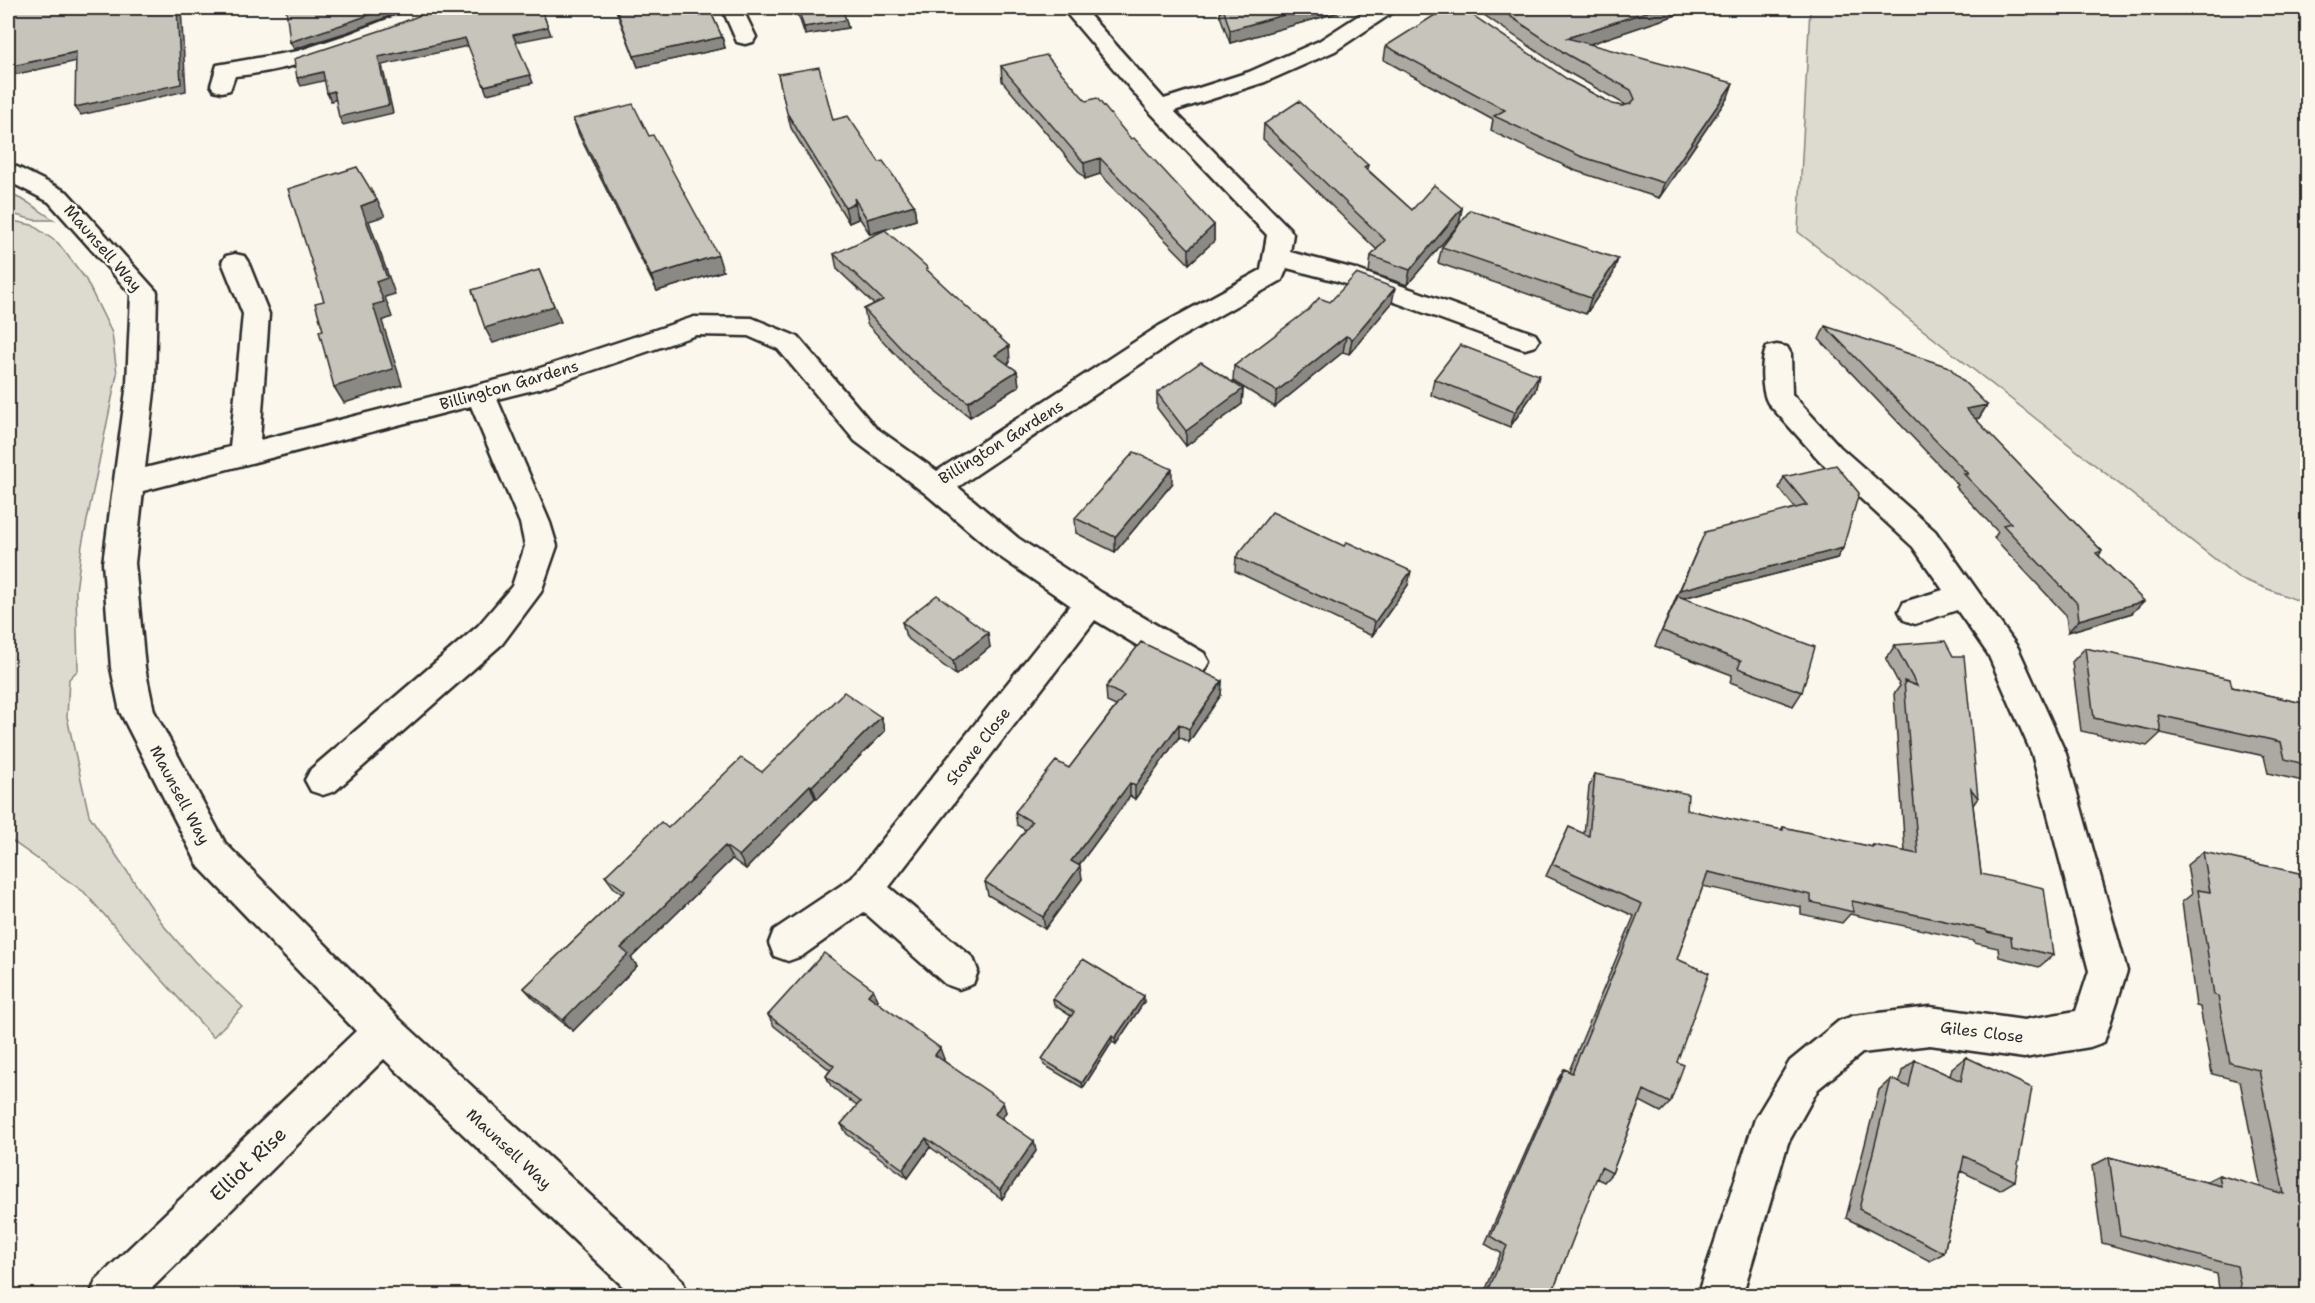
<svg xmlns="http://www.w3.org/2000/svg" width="2315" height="1303" viewBox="0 0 2315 1303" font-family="'Shantell Sans',sans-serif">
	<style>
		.green { fill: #dddad0; stroke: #84827e; stroke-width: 1.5 }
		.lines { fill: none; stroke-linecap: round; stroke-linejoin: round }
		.minor-casing { stroke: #2b2b2b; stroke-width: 5 }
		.minor { fill: #fbf7ec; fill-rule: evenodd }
		.wall { fill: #aba9a2; stroke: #2b2b2b; stroke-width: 1.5 }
		.shaded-wall { fill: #8b8984; stroke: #2b2b2b; stroke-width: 1.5 }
		.building { fill: #c7c4bc; stroke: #2b2b2b; stroke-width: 1.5 }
		.labels { text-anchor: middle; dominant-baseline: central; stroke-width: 5; stroke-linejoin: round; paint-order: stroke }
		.street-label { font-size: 16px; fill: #2b2b2b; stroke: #fbf7ec }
		.near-street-label { font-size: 20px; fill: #2b2b2b; stroke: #fbf7ec }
	</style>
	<rect width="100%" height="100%" fill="#fbf7ec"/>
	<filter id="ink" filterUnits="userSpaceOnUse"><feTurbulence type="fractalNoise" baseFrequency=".0167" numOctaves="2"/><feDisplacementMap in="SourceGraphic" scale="12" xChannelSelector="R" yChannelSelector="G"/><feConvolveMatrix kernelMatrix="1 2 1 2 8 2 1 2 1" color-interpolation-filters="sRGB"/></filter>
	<g filter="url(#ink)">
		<path class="green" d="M1810,8H2307V604L2239,578L1798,232Z
			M8,193L27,202L54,220H34L8,213Z
			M8,220L32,225L58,243L85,278L112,333L117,374L82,545L76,591L78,670L69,679L67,717L89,815L164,926L195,962L243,1007L213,1037L84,892L8,838Z"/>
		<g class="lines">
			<defs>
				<path id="minor" d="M416,8H444L441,13C374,40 307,69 235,76L230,90L222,92L214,90L211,85L217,65L298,51L349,34Z
					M722,8H742L756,37L753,42L745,44L737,42Z
					M1062,8H1083L1164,99L1249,72L1319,41L1370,8H1394L1392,13L1335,51L1265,82L1174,111L1289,228L1293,234L1290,252L1355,269L1535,334L1539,340L1535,346L1525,349L1515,346L1337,281L1287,268L1282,280L1179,338L958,487L1018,538L1102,593L1204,653L1209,662L1204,671L1192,675L1180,671L1095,620L889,887L973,958L978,971L973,984L959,989L945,984L864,912L802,956L788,961L774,956L769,943L774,930L852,878L1070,605L996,554L926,494L855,441L778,349L748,336L696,335L541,388L497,399L550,523L557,546L541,592L502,644L335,791L323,795L311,791L305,780L311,769L478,626L512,586L525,546L520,523L471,406L143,491L135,563L145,668L154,711L225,843L398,1018L682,1280L688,1296H633L384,1059L144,1296H90L96,1280L356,1031L199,867L120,712L111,668L103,563L127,383L131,294L49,202L8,181V165L17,167L67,192L157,292L155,383L145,468L230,447L243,314L222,262L226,256L235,254L244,256L248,262L269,314L260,440L525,373L694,317L752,318L798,337L875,427L937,471L1159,326L1261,270L1267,235L1151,113Z
					M1777,345L1787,347L1791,354L1792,394L1840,447L1935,531L2018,648L2066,754L2127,971L2104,1042L2090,1047L2024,1058L1930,1045L1862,1053L1818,1089L1788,1143L1742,1296H1697L1755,1119L1790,1061L1839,1021L1853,1016L1930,1007L2024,1020L2076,1011L2089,971L2032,754L1988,654L1957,610L1915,624L1904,620L1899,611L1904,602L1943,590L1913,547L1820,461L1768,403C1761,391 1760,360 1767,347Z"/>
			</defs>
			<use href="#minor" class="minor-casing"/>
			<use href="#minor" class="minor"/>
		</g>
		<path class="wall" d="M615,8H709L722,37L725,48L638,67Z
			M793,8H842L848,28L805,35L800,20Z
			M1221,8H1354L1230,43L1220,16Z
			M1474,8H1697L1589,44L1728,97L1659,198L1576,171L1491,131L1493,120L1384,60L1386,46L1570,81L1612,104L1622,106L1626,105L1564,70Z
			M1001,66L1086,101L1131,139L1214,225V241L1189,264L1100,174L1085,179L1002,81Z
			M778,74L833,120L879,162L914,205L916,220L870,234L857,214L858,219L849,223L791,128Z
			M573,119L649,136L723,271L657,291L579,135Z
			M1264,124L1368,165L1367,169L1412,210L1462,208L1459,224L1407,285L1369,272L1371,256L1377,250L1263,139Z
			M1442,247L1613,274L1586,314L1438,263Z
			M834,254L928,271L1010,362L1007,364L1017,371L1019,386L970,417L912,372L867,324L864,309L874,304L837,269Z
			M1330,302L1392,303L1349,354L1343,352L1275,407L1233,381L1234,366Z
			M1825,326L1987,405L1979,418L1975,419L2102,551L2099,555L2132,613L2068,632L2066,615L1994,538L1998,532L1956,487L1958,485L1819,339Z
			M1539,375L1535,391L1510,427L1431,395L1434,379Z
			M1243,389L1242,404L1186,446L1157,408V393Z
			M1784,477L1843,548L1837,558L1683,598L1802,692L1793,706L1730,682L1732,675L1655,646L1700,543L1795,508L1779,488Z
			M1172,484L1115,552L1076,533L1075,518Z
			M1236,557L1408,585L1372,636L1235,571Z
			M902,622L990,647L956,675L906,637Z
			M1895,645L1978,798L1973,805L1981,874L2053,955L2039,967L1999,957L1998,948L1974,943V941L1850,914L1842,923L1801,914V907L1703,886L1677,959V1062L1670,1103L1661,1112L1640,1101L1612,1173L1604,1182L1596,1178L1551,1296H1483L1501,1253L1485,1244L1558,1079L1564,1069L1569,1071L1634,916L1546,876L1569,827L1584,834L1589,787L1595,774L1687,810L1781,830L1783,827L1871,847L1873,845L1905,852L1894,694L1900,686L1886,659Z
			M2085,648L2232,687L2307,704V782L2268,773L2264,756L2161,733L2147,746L2081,731L2072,662Z
			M1222,681L1221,695L1189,742L1179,737L1135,799L1130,796L1079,865L1082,879L1045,929L988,895L985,882L1026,830L1017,825L1015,812L1069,768L1116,706L1107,702L1106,687Z
			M881,717L885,731L817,799L815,798L746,869L732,859L631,958L637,966L573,1031L534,999L524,988L622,894L614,888L605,876L668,828L762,772Z
			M2203,852L2307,909V1296H2220L2217,1274L2102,1243L2092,1166L2109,1157L2205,1182L2219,1175L2261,1188L2240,1081L2212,1074L2200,1007L2196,1006L2182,902L2192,894L2187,865Z
			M873,989L878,1000L877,1002L944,1059L943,1060L1006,1112L1002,1118L1036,1151L1002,1199L930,1147L908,1178L847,1134L841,1124L857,1106L831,1086L826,1076L830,1070L774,1026L768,1015Z
			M1053,999L1144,1002L1116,1044L1112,1042L1083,1088L1044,1065L1042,1059L1071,1016L1054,1005Z
			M1966,1057L2015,1181L2000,1190L1961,1171L1944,1253L1930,1261L1846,1218L1879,1090L1891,1079L1899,1083L1902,1071L1915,1060L1950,1076L1952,1068Z"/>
		<path class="shaded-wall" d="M177,8H181L186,91L81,115L75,107Z
			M388,8H411L348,32L294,49L290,42Z
			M541,8L551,35L516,42L513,35Z
			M1308,8H1354L1230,43V30Z
			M1658,8H1697L1563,53L1567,38Z
			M846,20L848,28L805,35L804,27Z
			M722,37L725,48L638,67L634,56Z
			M465,38L468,46L382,65L393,113L343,125L339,117L378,57Z
			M76,52L82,60L8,76V67Z
			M323,72L327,80L301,86L297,78Z
			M530,75L533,83L487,94L484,86Z
			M1733,83L1728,97L1659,198L1664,183Z
			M334,91L338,99L331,101L327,93Z
			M1100,158V174L1085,179L1084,163Z
			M377,200L385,216L369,221L395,294L385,297L392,317L382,321L402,385L344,403L334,387L373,305L376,282L361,206Z
			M855,203L858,219L849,223L845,207Z
			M914,205L916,220L870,234L867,219Z
			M1462,208L1459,224L1407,285L1410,270Z
			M1214,225V241L1189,264V249Z
			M718,255L723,271L657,291L651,276Z
			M1618,259L1613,274L1586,314L1591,298Z
			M539,270L561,322L493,343L485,328Z
			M1395,288L1392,303L1349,354L1352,339Z
			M1346,336L1343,352L1275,407L1277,391Z
			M1009,346L1010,362L997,370L995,355Z
			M1017,371L1019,386L970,417L968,402Z
			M1539,375L1535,391L1510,427L1515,412Z
			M1243,389L1242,404L1186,446V431Z
			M1987,405L1979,418L1957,422L1966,409Z
			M1172,469V484L1115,552V537Z
			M1843,548L1837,558L1675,600L1680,590Z
			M1411,571L1408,585L1372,636L1375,622Z
			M2144,601L2132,613L2068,632L2079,620Z
			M988,633L990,647L956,675L953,661Z
			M1222,681L1221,695L1189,742V729Z
			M881,717L885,731L817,799L812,786Z
			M1179,724V737L1135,799V786Z
			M1130,783V796L1073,873L1071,861Z
			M810,785L815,798L746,869L739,856Z
			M725,846L732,859L631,958L637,966L573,1031L563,1020L621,948Z
			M1080,866L1082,879L1045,929L1043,917Z
			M873,989L878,1000L873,1006L868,995Z
			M1144,996V1002L1116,1044L1115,1038Z
			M1112,1036V1042L1083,1088L1082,1083Z
			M940,1048L944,1059L938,1065L935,1055Z
			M1003,1102L1006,1112L998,1124L995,1114Z
			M926,1138L930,1147L908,1178L903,1169Z
			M1034,1141L1036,1151L1002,1199L1000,1190Z"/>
		<path class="building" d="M8,8H177L181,84L75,107L76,52L8,67Z
			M286,8H388L344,24L290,42Z
			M438,8H541L548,27L513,35L530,75L484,86L465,38L378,57L389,105L339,117L334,91L327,93L323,72L297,78L294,59L388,28Z
			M616,8H709L722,37L634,56Z
			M796,8H842L846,20L804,27L799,12Z
			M1223,8H1308L1230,30Z
			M1446,8H1462L1570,81L1612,104L1622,106L1630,104L1635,99L1631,90L1568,55L1498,8H1658L1567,38L1733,83L1664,183L1580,156L1494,116L1505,110L1386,46Z
			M1046,55L1086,101L1097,98L1131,139L1134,138L1214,225L1189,249L1100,158L1084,163L1001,66Z
			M819,67L833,120L848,116L879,162L883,161L914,205L867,219L854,198L855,203L845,207L787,113L778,74Z
			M1299,101L1368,165L1364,167L1412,210L1434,185L1462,208L1410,270L1371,256L1385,240L1264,124Z
			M633,104L649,136L653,135L718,255L651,276L573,119Z
			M357,167L377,200L361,206L387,278L376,282L384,302L373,305L393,369L334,387L319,331L323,330L315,303L324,301L288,189Z
			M1470,210L1618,259L1591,298L1442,247Z
			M885,230L928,268L926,269L1009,346L995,355L1017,371L968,402L909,357L864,309L883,300L834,254Z
			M539,270L554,306L485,328L472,290Z
			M1356,274L1395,288L1352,339L1346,336L1277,391L1234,366L1308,310L1319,298L1330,302Z
			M1825,326L1949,367L1987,405L1966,409L2102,551L2096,553L2144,601L2079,620L2077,603L2003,525L2011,523L1964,474H1968Z
			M1460,345L1539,375L1515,412L1434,379Z
			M1201,362L1243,389L1186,431L1157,393Z
			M1134,452L1172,469L1115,537L1075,518Z
			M1836,465L1859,493L1843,548L1680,590L1705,532L1807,505L1784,477Z
			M1272,512L1344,546L1347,542L1411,571L1375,622L1236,557Z
			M937,595L988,633L953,661L902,622Z
			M1678,596L1815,647L1802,692L1738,668L1741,661L1662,631Z
			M1945,641L1953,656H1964L1978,798L1971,789L1981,874L2044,888L2053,955L2012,946L2011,937L1987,932L1986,930L1852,901L1853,912L1811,902V895L1708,872L1677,959L1709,973L1677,1062L1684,1065L1670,1103L1644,1090L1612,1173L1601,1167L1551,1296H1486L1507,1246L1491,1236L1564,1069L1572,1073L1642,904L1552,864L1569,827L1589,836L1595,774L1688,794L1687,810L1783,830V827L1873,847V845L1918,854L1904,681L1917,686L1895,645Z
			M1141,642L1222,681L1189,729L1179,724L1135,786L1130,783L1071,861L1080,866L1043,917L985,882L1032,822L1015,812L1056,761L1069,768L1124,696L1106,687Z
			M2085,648L2230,679L2232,687L2307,704V765L2285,759L2281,742L2158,715L2161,732L2094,718Z
			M844,692L881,717L812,786L810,785L739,856L725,846L621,948L628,954L563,1020L524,988L625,891L605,876L661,822L668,828L741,758L762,772Z
			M2203,852L2299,873L2307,909V983L2305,982L2307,991V1296H2242L2237,1266L2120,1235L2109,1157L2221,1186L2219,1175L2284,1194L2259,1070L2230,1063L2218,996L2214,995L2198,890L2210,892Z
			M824,953L873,989L868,995L940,1048L935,1055L1003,1102L995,1114L1034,1141L1000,1190L926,1138L903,1169L841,1124L860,1102L826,1076L834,1066L768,1015Z
			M1083,959L1144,996L1115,1038L1112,1036L1082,1083L1042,1059L1074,1012L1053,999Z
			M1966,1057L2032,1088L2015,1181L1964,1156L1944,1253L1859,1209L1891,1079L1909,1087L1915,1060L1961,1081Z"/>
	</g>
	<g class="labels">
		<g class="street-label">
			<text transform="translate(103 248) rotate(49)">Maunsell Way</text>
			<text transform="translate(509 385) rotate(-16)">Billington Gardens</text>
			<text transform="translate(1001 442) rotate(-32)">Billington Gardens</text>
			<text transform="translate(978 746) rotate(-52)">Stowe Close</text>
			<text transform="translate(180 795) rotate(62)">Maunsell Way</text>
			<text transform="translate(1982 1032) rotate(7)">Giles Close</text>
			<text transform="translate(509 1149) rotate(43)">Maunsell Way</text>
		</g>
		<g class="near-street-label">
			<text transform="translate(248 1164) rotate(-44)">Elliot Rise</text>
		</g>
	</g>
	<rect width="2315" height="1303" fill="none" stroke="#fbf7ec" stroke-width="30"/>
	<rect x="15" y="15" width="2285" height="1273" fill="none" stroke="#2b2b2b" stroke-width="2" filter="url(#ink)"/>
</svg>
